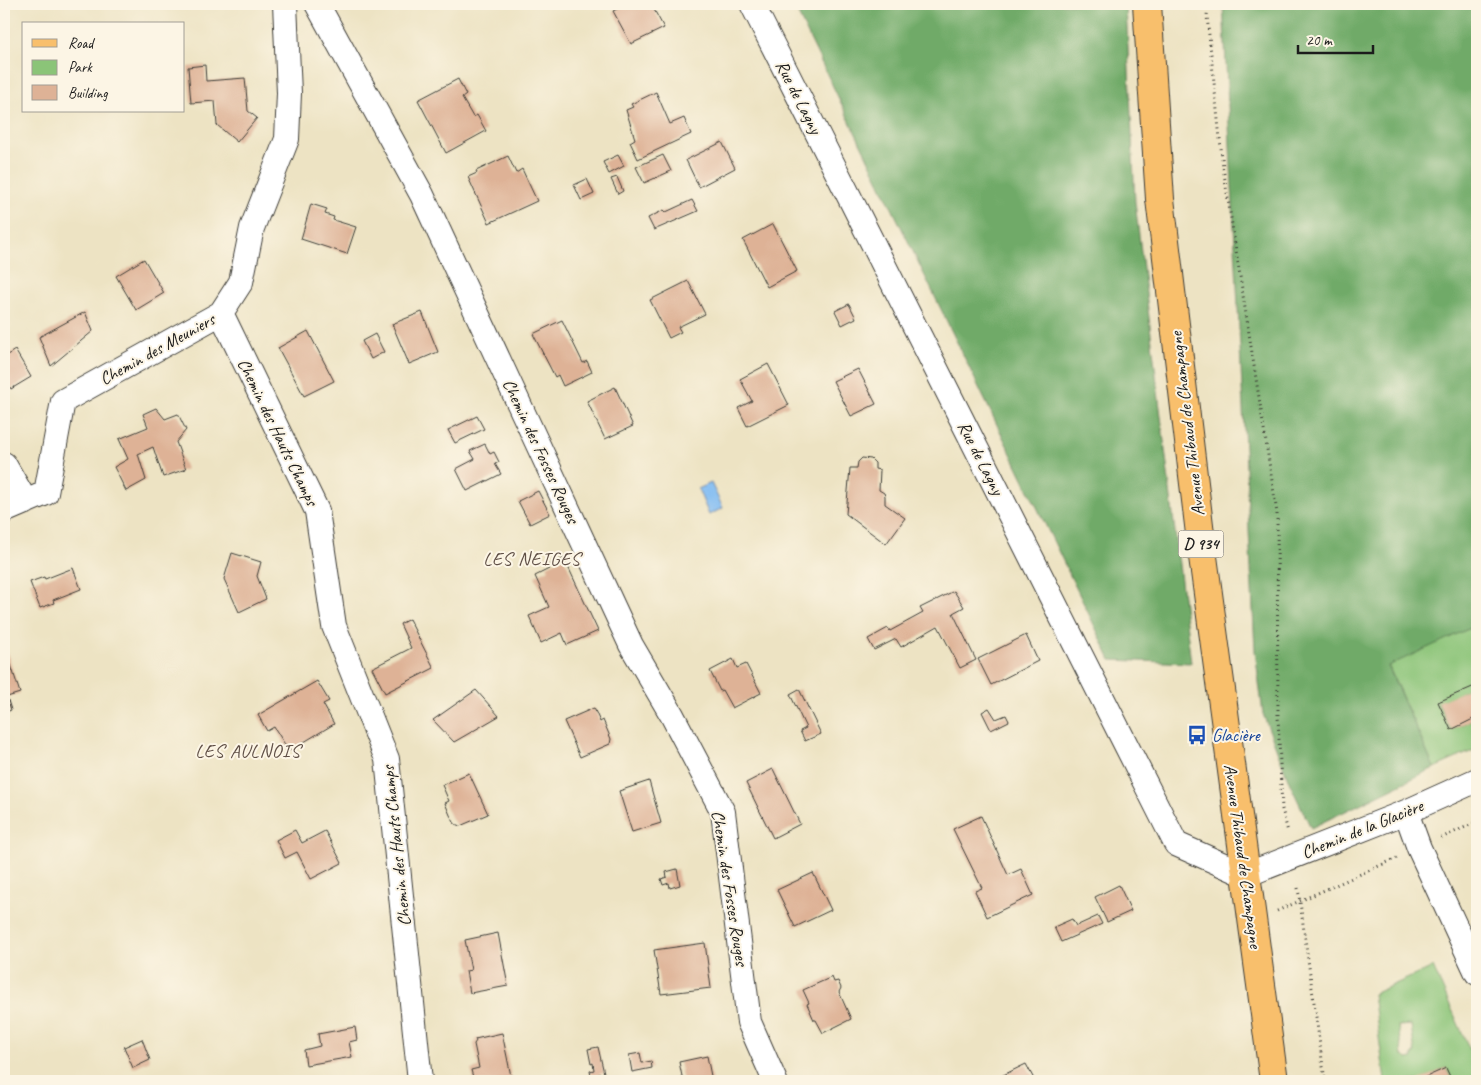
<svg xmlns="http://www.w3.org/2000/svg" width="1481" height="1085" viewBox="0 0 1481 1085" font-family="Caveat,sans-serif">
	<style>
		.green { fill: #8bc478; stroke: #54704a; fill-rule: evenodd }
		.forest { fill: #70aa68; stroke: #466342 }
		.water { fill: #81bcf3; stroke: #4e6c88 }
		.building { fill: #deb296 }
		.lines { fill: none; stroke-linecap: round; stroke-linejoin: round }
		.street-casing { stroke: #3b3a35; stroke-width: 26 }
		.primary-casing { stroke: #3b3a35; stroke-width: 30 }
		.path { stroke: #3b3a35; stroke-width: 3; stroke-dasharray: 1 4; stroke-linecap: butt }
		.street { stroke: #fff; stroke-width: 24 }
		.primary { stroke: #f8bf6c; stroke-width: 28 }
		.labels { text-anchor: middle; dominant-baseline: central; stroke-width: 4; stroke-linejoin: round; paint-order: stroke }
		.shield { fill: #fcf5e5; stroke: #5f5d58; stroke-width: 1 }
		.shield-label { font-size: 16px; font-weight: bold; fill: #1c1c1c }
		.street-label { font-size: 18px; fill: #1c1c1c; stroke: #fcf5e5 }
		.transit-label { font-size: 18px; fill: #164399; stroke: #fcf5e5; text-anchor: start }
		.neighbourhood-label { font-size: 19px; letter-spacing: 1px; fill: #605047; stroke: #fcf5e5 }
	</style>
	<rect width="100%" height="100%" fill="#fcf5e5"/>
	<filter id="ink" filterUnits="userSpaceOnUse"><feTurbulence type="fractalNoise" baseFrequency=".02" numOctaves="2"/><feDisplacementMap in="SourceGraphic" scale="10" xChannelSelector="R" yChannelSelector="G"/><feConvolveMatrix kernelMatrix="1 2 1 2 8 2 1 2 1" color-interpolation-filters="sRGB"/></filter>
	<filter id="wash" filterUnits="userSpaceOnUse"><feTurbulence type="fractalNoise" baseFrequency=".0096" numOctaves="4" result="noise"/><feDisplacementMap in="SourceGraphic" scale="20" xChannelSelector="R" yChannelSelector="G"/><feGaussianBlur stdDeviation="1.12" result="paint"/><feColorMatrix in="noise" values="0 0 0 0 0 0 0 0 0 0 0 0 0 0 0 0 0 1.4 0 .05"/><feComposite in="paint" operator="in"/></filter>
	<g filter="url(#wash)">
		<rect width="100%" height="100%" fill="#ede3c3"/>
		<path class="green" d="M1477,625V685L1438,703L1451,730L1473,719L1477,728V749L1434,768L1388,665Z
			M1433,967L1477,1066V1081H1452L1446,1068L1419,1081H1385L1373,994ZM1411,1025L1415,1054H1413V1058L1407,1059L1404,1056H1402L1398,1026Z"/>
		<path class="forest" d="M793,4H1126L1135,202L1191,663L1111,660Z
			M1223,4H1477V625L1388,666L1434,768L1311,828L1290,784L1263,714L1255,651Z"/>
		<path class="water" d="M711,483L723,508L709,515L698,489Z"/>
		<g id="blocks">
			<path class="building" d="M627,4H651L664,28L631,44L613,11Z
				M205,65L206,81L245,78L248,111L257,118L237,142L217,125L215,101L191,103L188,67Z
				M458,79L466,95L462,98L473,117L477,115L486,131L446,153L418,100Z
				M656,92L670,124L684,118L691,134L638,159L630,142L635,139L626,110L633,107L631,104Z
				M722,142L735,168L699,187L686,160Z
				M618,155L624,166L609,174L603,162Z
				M663,155L671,171L644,183L636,167Z
				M508,156L516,173L522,169L537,201L489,223L468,177L477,173L476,171Z
				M617,177L623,191L618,194L611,179Z
				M587,179L594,194L581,200L574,185Z
				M692,200L698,211L654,230L648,218L664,210L666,212Z
				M311,204L327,209L325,214L334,217L333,220L356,227L347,254L301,239Z
				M773,224L797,271L767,287L743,240Z
				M144,259L164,293L136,310L116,276Z
				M688,281L705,314L678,327L681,332L669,338L650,300Z
				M849,304L856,318L842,325L835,311Z
				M85,312L93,331L51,366L39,337Z
				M422,312L438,352L409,364L392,324Z
				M562,320L583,363L587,361L592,372L563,386L558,375L555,377L533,334Z
				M308,331L334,381L304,396L278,348Z
				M375,334L384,352L371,359L362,341Z
				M15,350L31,377L11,389L4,376V357Z
				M768,364L789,405L747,426L738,408L752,401L740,379Z
				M858,369L876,404L851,416L833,381Z
				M615,387L633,426L605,439L587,401Z
				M156,408L165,419L178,414L186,430L176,442L186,469L163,477L153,447L138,454L146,480L126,491L114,467L128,459L119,439L148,427L143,414Z
				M477,416L484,429L455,443L448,430Z
				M485,444L490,454L494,452L499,462L495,464L501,474L467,491L456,469L475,459L470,451Z
				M862,458L871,459L875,463V469L880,470L879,490L884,493L885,496V504L905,518L886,544L846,514L850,468H857L858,462Z
				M538,491L550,514L530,524L518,501Z
				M232,553L261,562L257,576L266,599L239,612L224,579Z
				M564,558L598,631L567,645L562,633L541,643L529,616L549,607L535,576L549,569L547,566Z
				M73,568L81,589L53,600L54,603L40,608L30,582L44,577L45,579Z
				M954,591L964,607L953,613L976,660L960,668L938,626L901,647L896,639L874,650L868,639L888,628L890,631L923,613L920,608Z
				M409,619L434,668L385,693L372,668L411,648L400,624Z
				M1026,635L1038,661L991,685L978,659Z
				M4,653H7L20,693L7,697L11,710L4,713Z
				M733,659L737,668L746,664L761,693L732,708L722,690L720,691L710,671Z
				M317,681L329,701L323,704L334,724L289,751L274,727L267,731L258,715Z
				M1477,685V729L1473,719L1451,730L1438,702Z
				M799,689L821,734L805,741L800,731L806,728L790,694Z
				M476,690L499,716L454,742L433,720Z
				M594,708L600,722L603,720L611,739L610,744L580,757L564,721Z
				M989,708L996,719L1006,715L1009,721L991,730L982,712Z
				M773,769L800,824L773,838L746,783Z
				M469,773L488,814L460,826L455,824L450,815L445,803L449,801L442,785Z
				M649,781L661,823L632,832L619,791Z
				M981,816L1008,875L1021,869L1033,895L987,917L975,891L982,888L953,829Z
				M295,830L302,843L325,831L342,863L311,879L297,852L285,858L276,840Z
				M677,869L680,885L670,888L669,883L663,885L661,879L667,877L666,872Z
				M813,873L831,910L795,927L777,890Z
				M1119,885L1131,911L1107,922L1095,897Z
				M1098,916L1102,924L1061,942L1054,927L1072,919L1076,926Z
				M498,933L508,986L470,993L466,971L471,970L465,940Z
				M705,943L711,988L661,994L654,950Z
				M832,977L834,982L838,981L841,988L839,992L851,1019L823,1033L816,1020H814L807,1004L809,1003L803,990Z
				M355,1027L357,1040L349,1042L352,1057L306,1065L304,1050L320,1046L318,1034Z
				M502,1033L512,1081H474L471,1070L479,1068L474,1044L476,1041L475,1039Z
				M142,1039L150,1060L133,1068L124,1047Z
				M598,1047L604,1073L591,1076L590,1071L594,1070L593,1063L591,1064L588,1049Z
				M640,1053L642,1063L651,1061L652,1068L632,1072L629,1055Z
				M707,1056L712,1081H683L679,1062Z
				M1026,1064L1035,1081H993V1080Z
				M1446,1068L1452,1081H1417Z"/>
		</g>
	</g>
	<g filter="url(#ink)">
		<use href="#blocks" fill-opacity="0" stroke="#3b3a35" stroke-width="1"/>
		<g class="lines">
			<defs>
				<path id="street" d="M317,4L422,195L631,645L672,715L723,812L749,1022L775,1081
					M752,4L1176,844L1246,875L1406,812L1477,780
					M221,313L317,511L334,626L387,759L420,1081
					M4,464L26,502
					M4,511L46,493L63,401L221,313L241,282L252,228L287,139L289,93L285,4
					M1406,812L1419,848L1477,973"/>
				<path id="primary" d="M1147,4L1160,199L1201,542L1274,1081"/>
			</defs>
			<use href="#street" class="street-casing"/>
			<use href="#primary" class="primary-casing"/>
			<path class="path" d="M1208,4L1207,16L1223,167L1277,513L1278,715L1282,809L1288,832
				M1441,838L1477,822
				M1298,888L1325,1081
				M1277,911L1397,858"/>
			<use href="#street" class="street"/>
			<use href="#primary" class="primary"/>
		</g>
	</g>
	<defs>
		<symbol id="bus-bare" viewBox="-9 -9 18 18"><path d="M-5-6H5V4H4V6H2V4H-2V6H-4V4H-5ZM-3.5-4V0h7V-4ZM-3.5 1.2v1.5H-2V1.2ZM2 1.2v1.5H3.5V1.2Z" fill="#1a4fb4" stroke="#fcf5e5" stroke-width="2.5" paint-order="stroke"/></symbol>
	</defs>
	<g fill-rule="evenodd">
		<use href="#bus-bare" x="1183" y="721" width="28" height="28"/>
	</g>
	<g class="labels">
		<rect class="shield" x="1178.5" y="530.5" width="45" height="27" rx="4"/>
		<g class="shield-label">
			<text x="1201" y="544">D 934</text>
		</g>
		<g class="street-label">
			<text transform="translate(799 97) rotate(63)">Rue de Lagny</text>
			<text transform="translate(157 349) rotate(-29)">Chemin des Meuniers</text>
			<text transform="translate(1187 424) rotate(-97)">Avenue Thibaud de Champagne</text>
			<text transform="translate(278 432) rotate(64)">Chemin des Hauts Champs</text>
			<text transform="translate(541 451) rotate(65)">Chemin des Fosses Rouges</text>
			<text transform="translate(981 458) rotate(63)">Rue de Lagny</text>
			<text transform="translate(1362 829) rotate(-22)">Chemin de la Glacière</text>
			<text transform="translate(396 846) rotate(-96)">Chemin des Hauts Champs</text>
			<text transform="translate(1243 856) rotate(82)">Avenue Thibaud de Champagne</text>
			<text transform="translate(730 888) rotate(81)">Chemin des Fosses Rouges</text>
		</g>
		<g class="transit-label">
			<text x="1212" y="735">Glacière</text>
		</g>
		<g class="neighbourhood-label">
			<text x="532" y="559">LES NEIGES</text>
			<text x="248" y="751">LES AULNOIS</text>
		</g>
	</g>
	<rect width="1481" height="1085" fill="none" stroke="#fcf5e5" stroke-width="20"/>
	<rect x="22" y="22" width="162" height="90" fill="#fcf5e5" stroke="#a29e95"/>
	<rect x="32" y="39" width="25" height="8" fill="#f8bf6c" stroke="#a29e95"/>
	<text x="68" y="48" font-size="15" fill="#1c1c1c">Road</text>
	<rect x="32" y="60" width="25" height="15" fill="#8bc478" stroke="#a29e95"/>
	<text x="68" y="72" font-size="15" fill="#1c1c1c">Park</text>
	<rect x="32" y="85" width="25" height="15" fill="#deb296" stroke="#a29e95"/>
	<text x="68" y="98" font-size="15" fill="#1c1c1c">Building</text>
	<path d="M1298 45v8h75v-8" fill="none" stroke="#1c1c1c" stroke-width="2.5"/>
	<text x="1306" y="45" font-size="15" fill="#1c1c1c" stroke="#fcf5e5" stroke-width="4" paint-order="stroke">20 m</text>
</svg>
